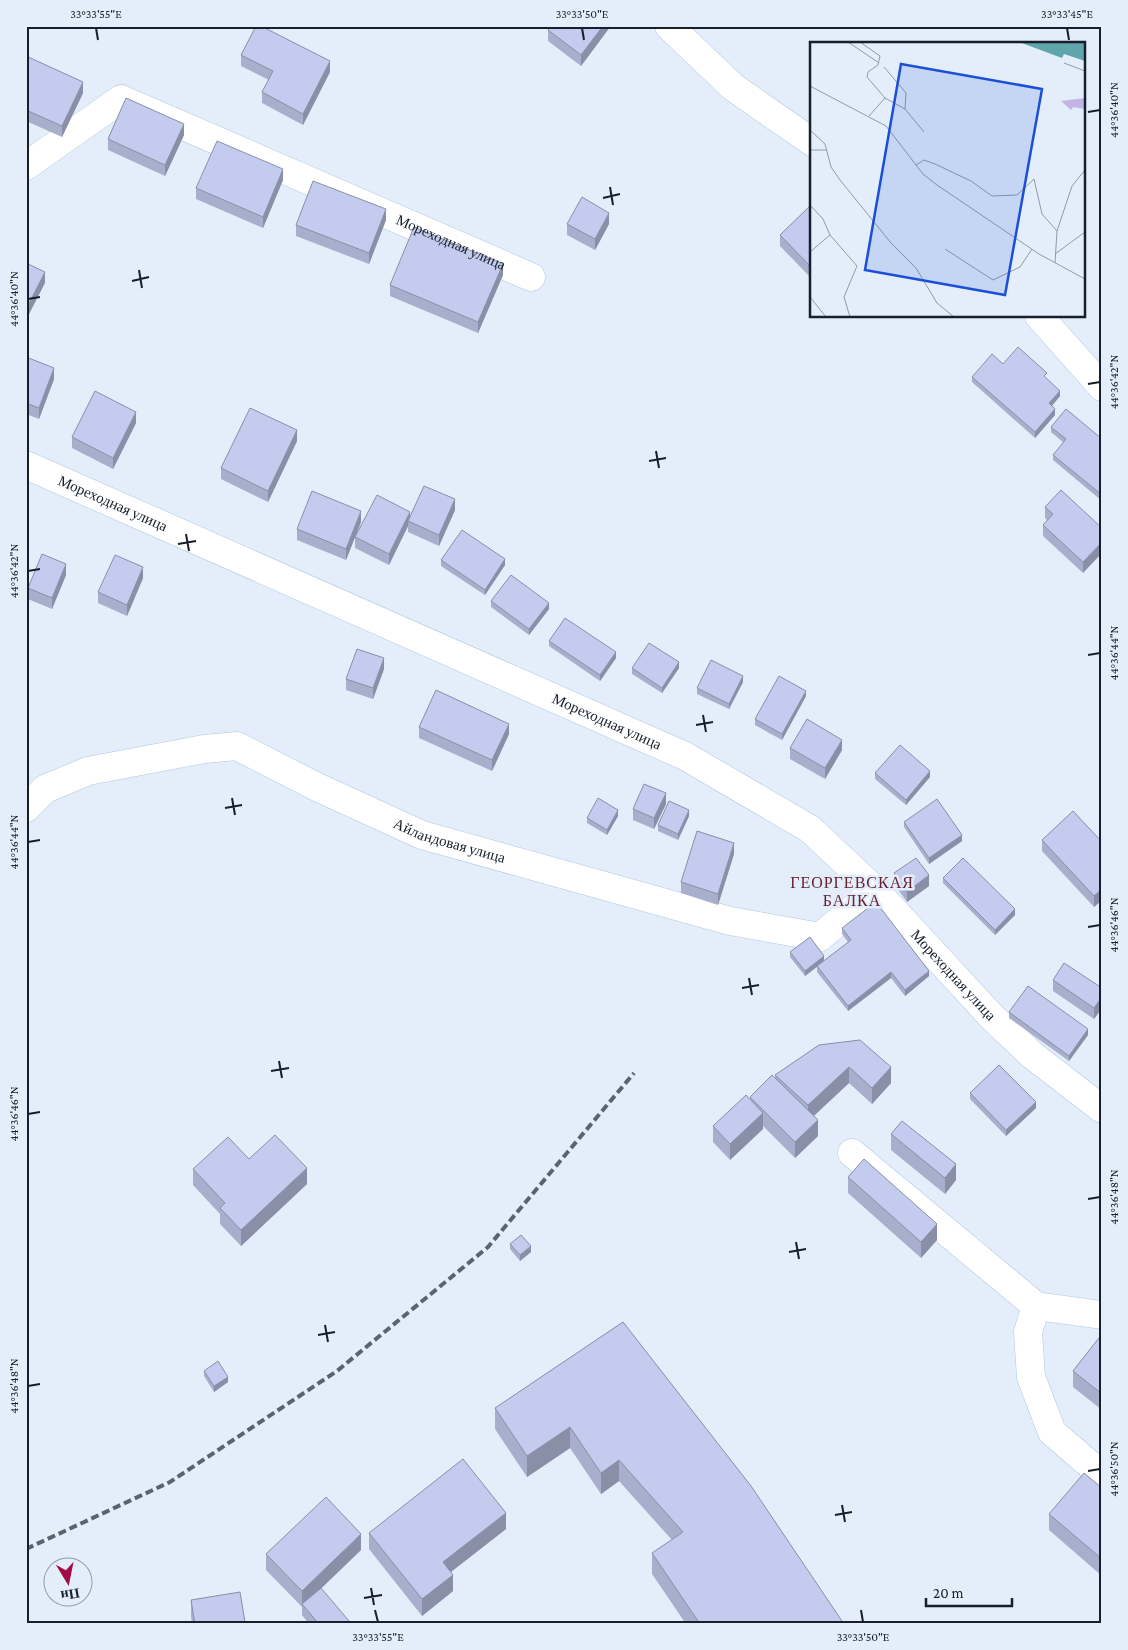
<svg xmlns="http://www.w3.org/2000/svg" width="1128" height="1650" viewBox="0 0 1128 1650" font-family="'Crimson Pro',serif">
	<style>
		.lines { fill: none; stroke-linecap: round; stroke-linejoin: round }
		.minor-casing { stroke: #adc8e4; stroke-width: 29 }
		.minor { stroke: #fff; stroke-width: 28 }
		.rail { stroke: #5a646f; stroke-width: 4; stroke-dasharray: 8 4; stroke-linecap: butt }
		.wall { fill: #a8afcd }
		.shaded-wall { fill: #888fa7 }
		.building { fill: #c3ccee; stroke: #888fa7 }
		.ticks { fill: none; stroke: #161f2a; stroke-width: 2 }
		.labels { text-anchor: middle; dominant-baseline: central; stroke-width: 5; stroke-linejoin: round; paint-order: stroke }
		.street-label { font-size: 15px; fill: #161f2a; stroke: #e3eefa }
		.neighbourhood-label { font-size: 16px; letter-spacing: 1px; fill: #662132; stroke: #e3eefa }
		.inset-road { fill: none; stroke: #919ba7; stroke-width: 1 }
		.view { fill: #1d4ed8; fill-opacity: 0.15; stroke: #1d4ed8; stroke-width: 2.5 }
		.inset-edge { fill: none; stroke: #161f2a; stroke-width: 2.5 }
		.neatline { fill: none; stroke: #161f2a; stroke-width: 2 }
		.ticks-label { font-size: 12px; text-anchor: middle; fill: #161f2a }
	</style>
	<rect width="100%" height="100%" fill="#e3eefa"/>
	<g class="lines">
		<defs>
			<g id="minor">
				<path d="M669,26L733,87L812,142"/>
				<path id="s1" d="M26,166L121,99L531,277"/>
				<path d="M1039,316L1102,387"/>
				<path id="s2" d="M26,465L685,756L810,829L875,890L992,1017L1032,1055L1102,1109"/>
				<path id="s3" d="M26,808L45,789L88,771L204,749L237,746L317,787L422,835L730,921L820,937L875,890"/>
				<path d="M852,1153L1036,1306L1102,1315"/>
				<path d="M1036,1306L1028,1332L1031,1377L1052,1432L1102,1475"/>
			</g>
		</defs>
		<use href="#minor" class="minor-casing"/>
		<use href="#minor" class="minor"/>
		<path class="rail" d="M26,1549L170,1482L337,1371L488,1247L634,1073"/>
	</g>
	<path class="wall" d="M610,26V27L581,66L548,41V30Z
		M241,55L330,72L303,125L262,103V92L269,80L241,66Z
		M26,56L83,93L62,137L26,121Z
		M184,135L165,176L108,150V139Z
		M283,180L263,228L196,199V188Z
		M812,204V279L780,246V235Z
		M386,220L369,264L296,236V225Z
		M567,224H609L595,250L567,235Z
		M503,275L478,333L390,296V285Z
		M26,357L54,379L39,419L26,414Z
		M1003,364L1047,379L1060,396L1052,406L1055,415L1035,438L972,382V377Z
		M136,423L113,469L72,448V437Z
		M1051,427L1102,439V501L1053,460V455L1064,443L1051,432Z
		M297,441L268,502L221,479V468Z
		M1045,507L1102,528L1083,573L1043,536V525L1047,520L1045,518Z
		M455,510L439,546L408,532V526L389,565L355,548V537L410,518Z
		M361,522L346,560L297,540V529Z
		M441,560L505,565L485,595L441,566Z
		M66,575L52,609L28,599V588Z
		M143,578L127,616L98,603V592Z
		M491,601L549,609L529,635L491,607Z
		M549,641L616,658L600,681L549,646Z
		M632,668H679L662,693L632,674Z
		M384,669L373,699L346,690V679Z
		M743,682L729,709L697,694V688Z
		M806,696L782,740L755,725V719Z
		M419,727L509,734L492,771L419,738Z
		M790,748L842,750L825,779L790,759Z
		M875,773L930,777L906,805L875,779Z
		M666,804L654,829L633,820V809Z
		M618,816L607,835L587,823V818Z
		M689,816L678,840L658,831V825Z
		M904,822L962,841L929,864L904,827Z
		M1042,840L1102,842V900L1094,907L1042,851Z
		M734,854L718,905L681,893V882Z
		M894,873L929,886L907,902L894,884Z
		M943,878L1015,915L995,935L943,883Z
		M842,928L929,976L905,996L891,978L848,1011L817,972V967L805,976L790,957V952L824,961L848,942L842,934Z
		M1053,980L1102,988V1008L1094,1019L1053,991Z
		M1009,1012L1088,1035L1069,1061L1009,1018Z
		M819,1045L891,1083L872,1104L849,1083L814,1116L818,1136L795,1158L763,1126V1129L730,1160L713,1142V1126L750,1099V1097L775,1077V1075Z
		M970,1093L1036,1108L1006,1136L970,1099Z
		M891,1134L956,1180L945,1194L891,1150Z
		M249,1159L307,1184L241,1246L220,1224V1214L193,1185V1169Z
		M848,1177L937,1240L921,1258L848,1193Z
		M510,1244L531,1252L520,1261L510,1249Z
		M623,1322L844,1624H686L652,1574V1553L672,1540L619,1481L601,1494L570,1448L527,1477L495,1429V1408Z
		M1102,1334V1410L1073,1387V1371Z
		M204,1371L228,1382L214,1392L204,1376Z
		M1102,1488V1576L1049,1530V1514Z
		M506,1529L451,1572L453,1591L422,1616L369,1549V1533Z
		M361,1550L321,1588L349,1624H309L302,1615V1607L266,1570V1554Z
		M191,1600L245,1622V1624H192L191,1616Z"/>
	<path class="shaded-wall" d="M603,26H610V27L581,66V55Z
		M330,61V72L303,125V114Z
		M83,82V93L62,137V126Z
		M184,124V135L165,176V165Z
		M283,169V180L263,228V217Z
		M386,209V220L369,264V253Z
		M609,213V224L595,250V239Z
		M503,264V275L478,333V322Z
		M45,272V283L26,320V309Z
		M54,368V379L39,419V408Z
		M1060,391V396L1049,409V403Z
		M1055,409V415L1035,438V432Z
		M136,412V423L113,469V458Z
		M297,430V441L268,502V491Z
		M455,499V510L439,546V535Z
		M361,511V522L346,560V549Z
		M410,512V522L408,521V526L389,565V554Z
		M1102,542V553L1083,573V562Z
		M505,559V565L485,595V590Z
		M66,564V575L52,609V598Z
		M143,567V578L127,616V605Z
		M549,603V609L529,635V629Z
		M616,652V658L600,681V675Z
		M384,658V669L373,699V688Z
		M679,662V668L662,693V688Z
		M743,676V682L729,709V704Z
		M806,691V696L782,740V734Z
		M509,724V734L492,771V760Z
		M842,740V750L825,779V768Z
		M930,771V777L906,805V800Z
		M666,793V804L654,829V818Z
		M618,810V816L607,835V830Z
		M689,810V816L678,840V834Z
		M962,835V841L929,864V858Z
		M734,843V854L718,905V894Z
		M929,875V886L907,902V892Z
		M1102,889V900L1094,907V896Z
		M1015,909V915L995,935V930Z
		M824,956V961L805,976V971Z
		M929,971V976L905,996V990Z
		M891,972V978L848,1011V1006Z
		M1102,997V1008L1094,1019V1008Z
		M1088,1029V1035L1069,1061V1056Z
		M849,1067V1083L808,1121V1105Z
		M891,1067V1083L872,1104V1088Z
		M1036,1102V1108L1006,1136V1130Z
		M763,1113V1129L730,1160V1144Z
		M818,1120V1136L795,1158V1142Z
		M956,1164V1180L945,1194V1178Z
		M307,1168V1184L241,1246V1230Z
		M937,1224V1240L921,1258V1242Z
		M531,1246V1252L520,1261V1255Z
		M228,1377V1382L214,1392V1386Z
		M570,1427V1448L527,1477V1456Z
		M619,1460V1481L601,1494V1473Z
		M506,1513V1529L443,1578V1562Z
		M361,1534V1550L303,1606L302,1604V1607V1591Z
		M453,1575V1591L422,1616V1599Z"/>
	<path class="building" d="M256,26H261L330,61L303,114L262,92L273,71L241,55Z
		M551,26H603L581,55L548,30Z
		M26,56L83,82L62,126L26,110Z
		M126,98L184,124L165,165L108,139Z
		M217,141L283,169L263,217L196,188Z
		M313,181L386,209L369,253L296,225Z
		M582,197L609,213L595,239L567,224Z
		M812,204V268L780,235Z
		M414,227L503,264L478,322L390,285Z
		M26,263L45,272L26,309Z
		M1018,347L1047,373L1044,376L1060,391L1049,403L1055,409L1035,432L972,377L992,354L1003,364Z
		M26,357L54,368L39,408L26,403Z
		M95,391L136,412L113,458L72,437Z
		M250,408L297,430L268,491L221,468Z
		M1066,409L1102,439V495L1053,455L1066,439L1051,427Z
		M424,486L455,499L439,535L408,521Z
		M1061,490L1102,528V542L1083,562L1043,525L1053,514L1045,507Z
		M312,491L361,511L346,549L297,529Z
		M377,495L410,512L389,554L355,537Z
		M462,530L505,559L485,590L441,560Z
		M42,554L66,564L52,598L28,588Z
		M115,555L143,567L127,605L98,592Z
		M511,575L549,603L529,629L491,601Z
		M565,618L616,652L600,675L549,641Z
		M649,643L679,662L662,688L632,668Z
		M357,649L384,658L373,688L346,679Z
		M711,660L743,676L729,704L697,688Z
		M779,676L806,691L782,734L755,719Z
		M436,690L509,724L492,760L419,727Z
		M807,719L842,740L825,768L790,748Z
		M900,745L930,771L906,800L875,773Z
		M644,784L666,793L654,818L633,809Z
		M598,798L618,810L607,830L587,818Z
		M937,799L962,835L929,858L904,822Z
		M669,801L689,810L678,834L658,825Z
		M1073,811L1102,842V889L1094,896L1042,840Z
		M697,831L734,843L718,894L681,882Z
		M916,858L929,875L907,892L894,873Z
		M963,858L1015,909L995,930L943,878Z
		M876,902L929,971L905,990L891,972L848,1006L817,966L851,940L842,928Z
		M810,937L824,956L805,971L790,952Z
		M1064,963L1102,988V997L1094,1008L1053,980Z
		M1028,986L1088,1029L1069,1056L1009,1012Z
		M860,1040L891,1067L872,1088L849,1067L808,1105L775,1075L819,1045Z
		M999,1065L1036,1102L1006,1130L970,1093Z
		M772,1075L818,1120L795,1142L750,1097Z
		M746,1095L763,1113L730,1144L713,1126Z
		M902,1121L956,1164L945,1178L891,1134Z
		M275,1135L307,1168L241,1230L220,1208L225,1203L193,1169L228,1137L249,1159Z
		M864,1159L937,1224L921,1242L848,1177Z
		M521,1235L531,1246L520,1255L510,1244Z
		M623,1322L751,1486L844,1624H700L652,1553L683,1532L619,1460L601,1473L570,1427L527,1456L495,1408Z
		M1102,1334V1394L1073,1371Z
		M218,1361L228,1377L214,1386L204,1371Z
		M463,1459L506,1513L443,1562L453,1575L422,1599L369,1533Z
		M1084,1473L1102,1488V1559L1049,1514Z
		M326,1497L361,1534L302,1591L266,1554Z
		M321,1588L349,1621L346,1624H319L302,1604Z
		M240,1592L245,1622L235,1624H195L191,1600Z"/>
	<path class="ticks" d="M96,28L98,40M582,28L584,40M1067,28L1069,40M1088,112L1100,110M610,187L613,205M603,198L620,194M139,270L142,288M132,281L149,277M28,299L40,297M1088,384L1100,382M656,451L659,468M649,461L666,458M186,534L189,551M178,544L196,541M28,571L40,569M1088,655L1100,653M703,715L706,732M696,725L713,722M232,798L235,815M225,808L242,805M28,842L40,840M1088,927L1100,925M749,978L752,995M742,988L759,985M279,1061L282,1078M271,1071L289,1068M28,1114L40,1112M1088,1199L1100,1197M796,1242L799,1259M789,1252L806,1249M325,1325L328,1342M318,1335L335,1332M28,1386L40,1384M1088,1471L1100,1469M842,1505L845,1522M835,1515L852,1512M371,1588L374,1605M364,1598L382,1595M375,1610L378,1622M861,1610L863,1622"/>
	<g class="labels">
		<g class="street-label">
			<text stroke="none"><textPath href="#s1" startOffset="476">Мореходная улица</textPath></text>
			<text stroke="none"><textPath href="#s2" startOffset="95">Мореходная улица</textPath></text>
			<text stroke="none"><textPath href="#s2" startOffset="635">Мореходная улица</textPath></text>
			<text stroke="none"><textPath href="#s3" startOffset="458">Айландовая улица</textPath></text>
			<text stroke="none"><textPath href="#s2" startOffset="1070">Мореходная улица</textPath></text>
		</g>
		<g class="neighbourhood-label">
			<text x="852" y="882">ГЕОРГЕВСКАЯ<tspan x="852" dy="18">БАЛКА</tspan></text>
		</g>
	</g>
	<g transform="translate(810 42)">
		<rect width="275" height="275" fill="#e3eefa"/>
		<path d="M275,56V67L263,65L261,68L251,59Z" fill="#c2b5e3"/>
		<path d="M209,0H275V19L254,12L252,16Z" fill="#61a5ac"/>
		<path class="inset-road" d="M38,0L69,21M50,0L70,14L68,23L58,30L57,35L75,56M254,21L275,29M74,25L96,51L95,67M0,44L76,84L113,132L127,143L229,212L275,237M59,74L75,56L95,67L114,90M0,88L15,102L21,125L30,138L81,201L106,226L127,261L144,275M0,108H17M106,123L114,118L125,122L161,139L182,154L207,153L224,137L232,172L247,189M0,163L13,177L20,193L0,210M20,193L47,224L34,255L40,275M135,207L183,238L210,225L222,207M245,212L275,190M245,221L247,189L262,144L275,128M0,255L16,275"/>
		<path class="view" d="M91,22L232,47L195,253L55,228Z"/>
		<rect width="275" height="275" class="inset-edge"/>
	</g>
	<rect width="1128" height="1650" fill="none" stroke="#e3eefa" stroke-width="55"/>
	<g transform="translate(68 1582) rotate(170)"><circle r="24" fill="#e3eefa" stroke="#919ba7"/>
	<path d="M0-4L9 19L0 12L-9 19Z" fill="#a30a45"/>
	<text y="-8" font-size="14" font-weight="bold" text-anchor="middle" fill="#161f2a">Пн</text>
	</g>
	<path d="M926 1598v8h86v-8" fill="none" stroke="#161f2a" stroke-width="2.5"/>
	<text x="933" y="1598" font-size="15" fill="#161f2a" stroke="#e3eefa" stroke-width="4" paint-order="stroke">20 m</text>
	<rect x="28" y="28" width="1072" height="1594" class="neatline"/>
	<g class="ticks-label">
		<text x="96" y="18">33°33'55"E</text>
		<text x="582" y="18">33°33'50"E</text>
		<text x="1067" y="18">33°33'45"E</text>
		<text transform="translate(1114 110) rotate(-90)" y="4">44°36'40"N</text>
		<text transform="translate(14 299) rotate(-90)" y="4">44°36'40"N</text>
		<text transform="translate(1114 382) rotate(-90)" y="4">44°36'42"N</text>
		<text transform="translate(14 571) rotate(-90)" y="4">44°36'42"N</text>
		<text transform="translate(1114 653) rotate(-90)" y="4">44°36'44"N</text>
		<text transform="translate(14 842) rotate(-90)" y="4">44°36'44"N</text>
		<text transform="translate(1114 925) rotate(-90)" y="4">44°36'46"N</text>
		<text transform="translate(14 1114) rotate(-90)" y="4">44°36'46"N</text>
		<text transform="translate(1114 1197) rotate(-90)" y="4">44°36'48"N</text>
		<text transform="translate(14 1386) rotate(-90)" y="4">44°36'48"N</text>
		<text transform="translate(1114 1469) rotate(-90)" y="4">44°36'50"N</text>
		<text x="378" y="1641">33°33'55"E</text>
		<text x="863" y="1641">33°33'50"E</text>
	</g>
</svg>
